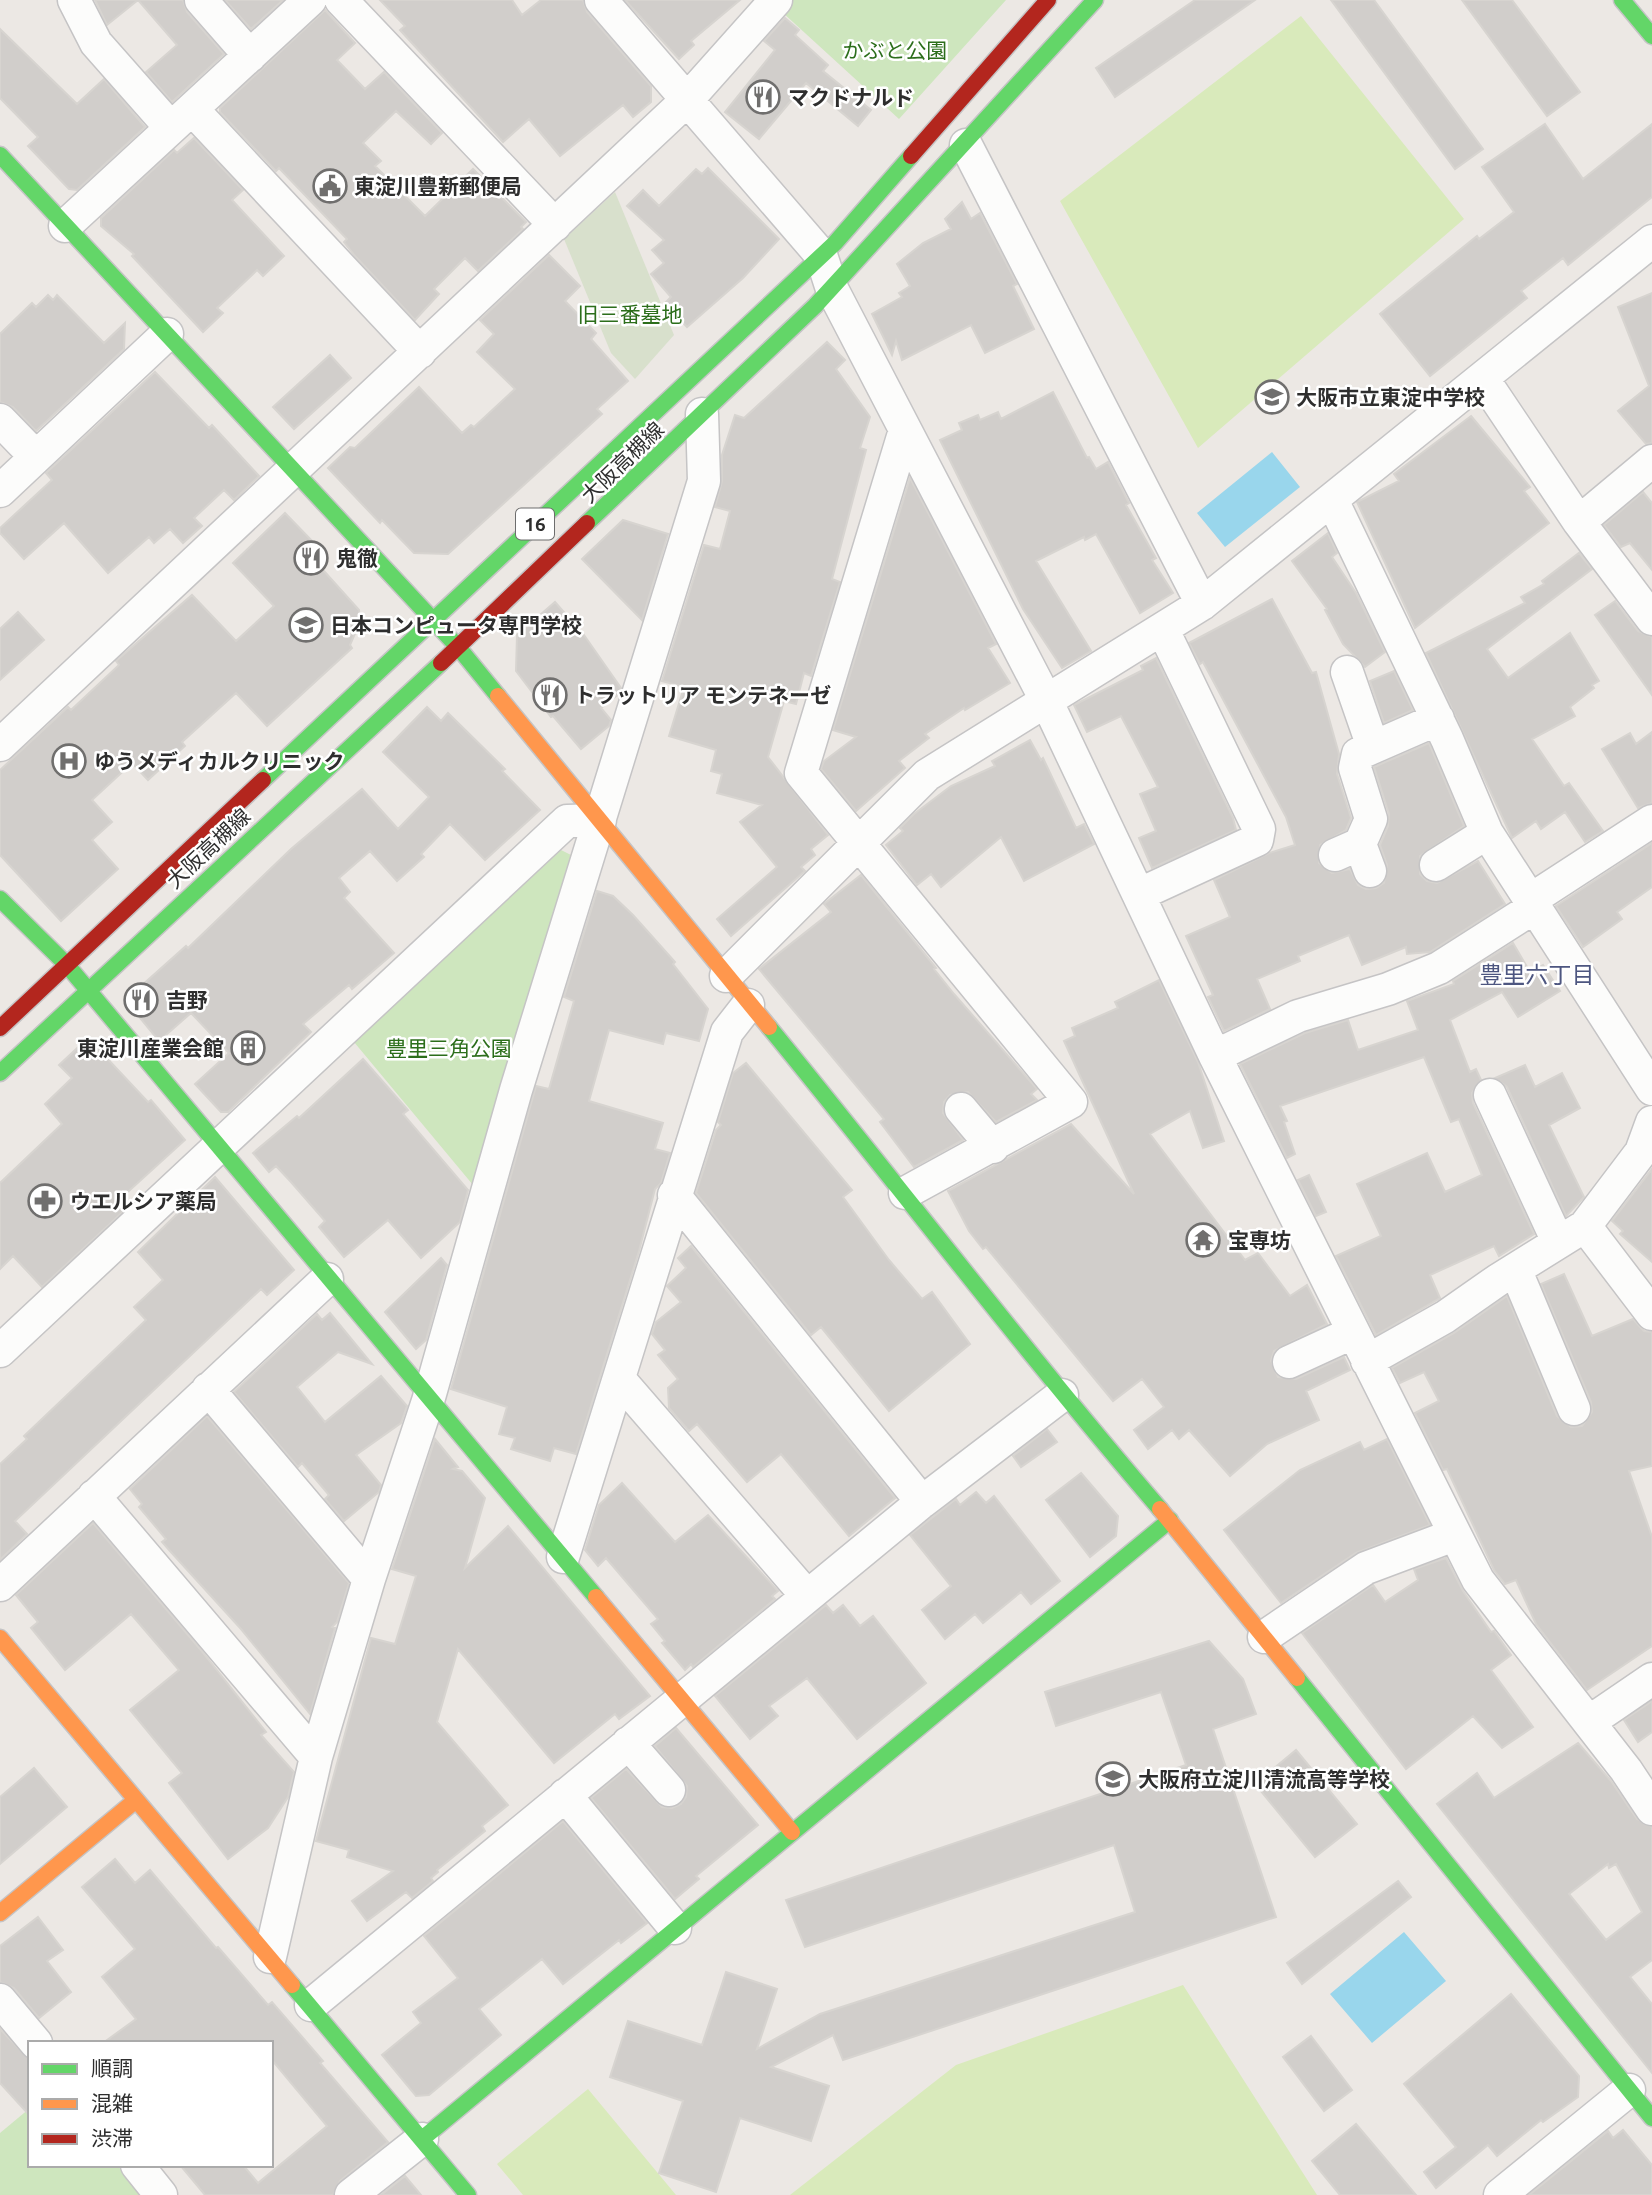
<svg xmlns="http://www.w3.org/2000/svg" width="1652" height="2195" viewBox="0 0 1652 2195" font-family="Ubuntu,'Noto Sans JP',sans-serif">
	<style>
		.green { fill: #cee6be }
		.cemetery { fill: #d8e0cc }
		.pitch { fill: #d9eabb }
		.water { fill: #99d6ec }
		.building { fill: #d1cecb; stroke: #d7d4d0; stroke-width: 2; fill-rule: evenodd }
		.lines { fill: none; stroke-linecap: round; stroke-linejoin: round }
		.street-casing { stroke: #c5c4c5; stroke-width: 35 }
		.fast-casing { stroke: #c5c4c5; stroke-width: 19 }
		.slow-casing { stroke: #c5c4c5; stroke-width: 19 }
		.jam-casing { stroke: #c5c4c5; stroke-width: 19 }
		.street { stroke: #fcfcfb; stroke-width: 32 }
		.fast { stroke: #63d668; stroke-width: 16 }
		.slow { stroke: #ff974d; stroke-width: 16 }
		.jam { stroke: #b3261e; stroke-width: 16 }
		.labels { text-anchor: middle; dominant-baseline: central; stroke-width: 5; stroke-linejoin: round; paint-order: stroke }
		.shield { fill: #fff; stroke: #6d6d6d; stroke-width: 2 }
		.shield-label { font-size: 19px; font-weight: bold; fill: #2e2e2e }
		.park-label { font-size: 21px; fill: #2c6e1b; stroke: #fff }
		.poi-label { font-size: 21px; font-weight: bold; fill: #2e2e2e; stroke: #fff; text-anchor: start }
		.street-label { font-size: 21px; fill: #2e2e2e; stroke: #fff }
		.neighbourhood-label { font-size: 23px; fill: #4d5680; stroke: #fff }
	</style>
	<rect width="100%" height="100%" fill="#ece8e4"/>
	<path class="green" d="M792,0H1006L899,119L782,12Z
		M561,850L577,858L478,1191L354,1042Z
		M30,2108V2165H117L142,2195H0V2133Z"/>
	<path class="cemetery" d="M615,192L674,335L635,379L611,353L564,239Z"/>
	<path class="pitch" d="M1301,16L1464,219L1198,448L1060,201Z
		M1183,1985L1317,2195H790L956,2065Z
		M588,2089L676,2195H523L497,2164Z"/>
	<path class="water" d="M1272,452L1300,487L1225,547L1197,513Z
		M1404,1932L1446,1981L1372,2043L1330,1994Z"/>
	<path class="building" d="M95,0H138L107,25Z
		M138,0H183L187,12L224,54L172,102L146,72L177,45Z
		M225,0H283L251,29Z
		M380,0H512L522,15L541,0H583L587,12L651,86V102L633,117L623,105L560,156L529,119L503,142L400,30L405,26Z
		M625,0H740L691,41L694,45L679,59Z
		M1195,0H1255L1115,97L1096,68Z
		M1331,0H1374L1483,149L1455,169Z
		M1462,0H1512L1580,92L1547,116Z
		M325,10L355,43L337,60L365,89L384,72L442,133L431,144L396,111L363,143L381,161L375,166L425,216L473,169L526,222L521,227L523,229L478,271L465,258L434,289L439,294L415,320L355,256L344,242L347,239L279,168L276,171L220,112V108Z
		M785,18L799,30L795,35L828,65L823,71L871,110L858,126L806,83L759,139L725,112L775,50L764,41Z
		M0,29L77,104L104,79L145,127L77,190L69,189L28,146L38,137L0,98Z
		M1545,124L1583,179L1652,124V197L1568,265L1563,258L1521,291L1527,298L1430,376L1380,314L1477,236L1479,239L1514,212L1482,167Z
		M194,138L243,190L232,200L284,256L263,276L257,270L252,275L217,308L223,313L203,332L132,256L134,254L101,226V218L174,150L177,153Z
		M708,168L779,239L743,278L687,327L665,303L671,297L651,274L664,263L652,250L664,240L627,206L643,190L659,206L696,169L702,174Z
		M962,202L971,219L980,213L1017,284L1013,286L1034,329L985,353L971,325L902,360L896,341L892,355L872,314L902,297L899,293L910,286L897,264L923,243L951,229L945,219Z
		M549,255L580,286L565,301L596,333L591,339L628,381L597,409L602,414L448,554L414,553L382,520L380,523L328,468L350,447L355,448L419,387L462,433L471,425L474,427L515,389L477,352L494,334L480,320Z
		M1652,293V443L1646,444L1618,411L1649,386L1618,307Z
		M48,295L53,300L57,295L104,343L125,323L124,349L36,431L13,407L0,402V334L32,303L36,307Z
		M827,342L845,360L836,369L870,417L860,448L866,450L832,579L840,582L811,676L804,673L796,704L784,701L768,757L828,835L811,849L815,855L801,867L805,871L731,936L717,919L777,867L740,822L762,805L717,793L722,774L711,771L716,750L669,736L684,687L662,681L704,545L720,549L730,511L715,507L722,481V455L735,415L744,418Z
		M330,355L351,378L294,429L273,407Z
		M155,372L209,428L212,425L259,476L234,500L224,490L194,518L202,526L183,543L170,529L154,543L149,537L108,573L64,523L24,559L0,533V528L52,480L46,473Z
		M1053,392L1087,458L1089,457L1096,469L1108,462L1129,503L1126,505L1156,558L1152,560L1173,593L1140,613L1096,534L1085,540L1084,537L1036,561L1091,651L1062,668L1023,609L940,440L962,430L959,423L978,415L980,420L998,412L1001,419Z
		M1471,416L1530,487L1524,491L1549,523L1415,628L1357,502L1399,481L1394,474Z
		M910,478L996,644L988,648L1010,683L965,710L964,708L925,734L929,738L899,761L905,768L856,811L821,769L824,761L856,737L833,730Z
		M1643,492L1652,503V570L1630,543L1621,547L1604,525Z
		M285,513L315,544L312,547L321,555L315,561L359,610L360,622L350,645L352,648L267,726L236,693L182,742L185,746L148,780L132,763L92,800L112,822L92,840L118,869L61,921L0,855V770L68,707L71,710L119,665L116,661L192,595L236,641L274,606L233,563Z
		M623,520L668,534L642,620L582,559Z
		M1328,533L1337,553L1332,557L1356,593L1385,652L1365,667L1343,644L1325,610L1327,609L1292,561Z
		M1579,553L1592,569L1487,649L1508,678L1570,633L1599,681L1592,685L1594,688L1570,707L1575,716L1532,739L1564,786L1569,783L1603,831L1585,842L1565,812L1541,829L1536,821L1512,838L1426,653L1525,603L1521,597L1544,584L1542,581Z
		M1272,599L1312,673L1316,672L1339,754L1337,774L1351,818L1346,830L1320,845L1319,863L1332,873L1350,869L1358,885L1366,889L1376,888L1384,883L1387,865L1380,845L1388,826L1389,814L1374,767L1429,743L1464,826L1420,856V874L1427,881L1437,883L1478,861L1505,904L1430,952L1407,954L1406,947L1362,965L1349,935L1298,956L1300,961L1257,979L1270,1009L1224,1031L1208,997L1213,995L1186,936L1230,917L1214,880L1269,853L1295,845L1286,817L1203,662L1200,664L1189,643Z
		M1615,601L1638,631L1652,637V695L1595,615Z
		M555,602L584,635L621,688L619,694L601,708L611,720L609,726L581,749L553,716L551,717L516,671L517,635Z
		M18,612L44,640L0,680V629Z
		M1156,658L1233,818L1236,830L1152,868L1139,838L1156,831L1140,794L1158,787L1121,716L1087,732L1074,705L1143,670L1141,666Z
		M1394,671L1413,710L1384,723L1370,681Z
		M427,707L441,721L448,713L505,769L502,771L540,810L485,860L450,824L421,854L424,857L397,881L370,851L339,878L350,892L344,898L394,953L352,989L349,985L303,1024L311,1032L228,1112H221L195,1084L229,1053L191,1013L159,1041L131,1007L130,996L186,946L188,948L291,849L362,789L398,829L429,797L383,752Z
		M1652,732V803L1638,808L1602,749L1630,733L1636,744Z
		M1030,740L1041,760L1043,758L1076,828L1084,824L1094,844L1024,881L1001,837L941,887L931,874L917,885L886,845L903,831L900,828L914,814L951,786L995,766L992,761Z
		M1652,843V887L1617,912L1622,919L1583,947L1556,906Z
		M861,875L936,968L934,969L954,994L1037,1089L1031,1094L1037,1100L996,1122L968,1092L950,1095L944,1102L943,1113L963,1140L914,1167L880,1122L884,1119L759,969L831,912L824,904Z
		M597,891L613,896L633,915L675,962L673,964L708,1009L699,1041L666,1033L663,1044L609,1030L589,1101L663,1123L655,1149L670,1153L661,1183L655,1189L639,1251L576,1454L554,1448L550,1461L511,1449L515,1438L499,1434L507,1407L451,1389L536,1086L549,1089L574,1001L564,997Z
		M1513,943L1530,972L1543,965L1560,991L1518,1017L1502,992L1450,1020L1470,1072L1476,1069L1481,1080L1472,1093L1473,1103L1534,1234L1499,1256L1494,1246L1430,1275L1440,1298L1376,1335L1336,1256L1381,1236L1357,1184L1427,1153L1445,1192L1482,1175L1459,1119L1451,1122L1424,1057L1280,1106L1287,1121L1284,1122L1295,1154L1287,1158L1240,1064L1305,1033L1348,1020L1358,1050L1418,1030L1407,1001L1454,984L1453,981Z
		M1159,980L1198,1062L1224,1141L1203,1148L1190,1111L1150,1134L1245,1260L1258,1253L1290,1296L1307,1285L1327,1324L1274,1351L1271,1361L1278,1377L1296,1379L1344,1357L1350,1370L1306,1391L1319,1420L1267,1444L1230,1476L1189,1430L1179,1439L1172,1430L1148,1449L1134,1430L1164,1407L1142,1379L1113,1401L986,1247L983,1249L969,1231L948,1191L1071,1124L1134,1194L1064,1041L1075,1036L1072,1028L1118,1008L1115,1002Z
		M88,1038L148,1102L151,1100L185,1140L120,1199L128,1207L42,1287L13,1256L0,1269V1183L62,1124L45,1104L72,1078L59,1065Z
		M363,1059L408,1110L403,1114L468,1190L460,1222L421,1258L388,1220L344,1257L319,1227L325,1221L291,1182L276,1166L269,1172L253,1153L297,1116L299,1118Z
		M746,1063L852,1190L843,1197L889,1260L922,1299L932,1292L970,1344L889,1411L821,1327L811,1335L696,1193L716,1130L721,1125L718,1122L733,1073Z
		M1525,1065L1535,1087L1562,1073L1580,1108L1549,1125L1584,1197L1566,1216L1507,1087L1495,1078Z
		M1652,1169V1262L1620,1234L1623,1231L1612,1221Z
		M1309,1175L1326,1212L1316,1216L1298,1180Z
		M215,1177L294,1270L267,1295L261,1289L15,1521L27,1534L0,1560V1464L27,1439L24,1436L146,1320L134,1307L163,1280L138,1252Z
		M691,1246L895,1498L849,1536L781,1454L747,1482L697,1424L689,1431L669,1408L668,1388L678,1379L658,1355L665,1350L652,1334L656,1322L681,1302L667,1286L686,1268L678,1258Z
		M441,1258L447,1265L426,1340L416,1349L385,1312Z
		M1564,1274L1592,1336L1633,1319L1644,1331L1652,1332V1466L1629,1471L1652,1537V1646L1587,1690L1536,1624L1516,1580L1505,1584L1494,1570L1447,1469L1443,1470L1415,1413L1439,1401L1424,1372L1400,1383L1392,1368L1454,1333L1507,1296L1557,1416L1571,1427L1582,1426L1592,1412L1591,1402L1541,1284Z
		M330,1313L372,1364L338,1352L297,1387L325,1422L381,1376L407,1406L401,1423L356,1455L381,1485L379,1492L344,1521L325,1499L329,1495L302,1463L298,1467L234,1392L317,1314L322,1320Z
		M207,1416L349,1583L337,1622L332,1627L335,1628L310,1714L241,1629L170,1551L162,1542L166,1539L139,1507L142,1504L130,1489Z
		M1047,1429L1057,1442L1021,1467L1013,1456Z
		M435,1439L458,1467L453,1469L462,1471L485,1498L465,1568L508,1526L650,1696L619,1719L615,1714L554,1763L458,1649L437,1722L508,1805L482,1826L485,1831L437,1870L438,1872L431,1878L433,1881L412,1898L406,1892L367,1921L352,1901L393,1871L347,1857L349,1850L316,1841L371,1638L395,1644L416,1576L392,1569Z
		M1387,1439L1430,1525L1356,1553L1281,1603L1224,1530L1300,1470L1360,1442L1364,1450Z
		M1081,1473L1118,1516L1116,1536L1090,1557L1046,1500Z
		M622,1483L675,1542L708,1515L778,1591L772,1596L775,1599L693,1667L691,1664L685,1670L662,1643L665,1641L651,1624L658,1619L606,1558L598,1566L585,1550L599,1505Z
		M976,1492L986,1503L994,1496L1060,1581L1031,1604L1021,1592L983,1623L975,1614L945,1639L922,1610L951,1586L910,1535L956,1499L960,1505Z
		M93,1523L200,1649L266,1732L261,1735L294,1772L288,1797L268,1828L228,1859L169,1783L182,1773L130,1710L179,1670L131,1614L65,1670L31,1628L38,1622L16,1595Z
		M1446,1558L1463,1591L1491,1632L1494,1631L1511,1655L1491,1670L1533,1727L1502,1748L1473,1716L1406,1769L1302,1633L1373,1585L1385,1602L1418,1580L1414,1569Z
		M826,1605L833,1613L843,1605L860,1626L873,1616L926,1683L857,1739L807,1678L769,1706L778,1716L750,1739L715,1696Z
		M1209,1641L1243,1679L1256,1714L1213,1729L1276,1917L843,2060L833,2035L771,2067L829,2086L811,2141L740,2118L716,2192L659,2173L683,2101L610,2077L628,2021L702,2045L726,1972L777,1989L757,2049L820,2014L1135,1912L1114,1845L805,1947L786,1900L1186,1765L1161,1692L1056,1726L1045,1692Z
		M1652,1701V1732L1638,1742L1624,1720Z
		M676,1728L758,1825L696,1876L699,1879L675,1899L591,1798L626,1769L662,1807L672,1808L681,1804L686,1797L687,1786L655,1746Z
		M1578,1743L1611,1781L1637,1819L1652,1827V1960L1630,1977L1652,2004V2073L1437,1804L1477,1773L1494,1798ZM1608,1864L1609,1868L1616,1864L1642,1912L1606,1940L1569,1894Z
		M1296,1750L1357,1824L1315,1857L1255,1784Z
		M34,1768L67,1807L0,1864V1797Z
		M563,1821L647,1923L621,1943L619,1940L563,1984L542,1959L479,2009L501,2035L429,2095L416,2096L382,2055L421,2023L413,2012L458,1978L424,1936Z
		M115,1859L135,1883L150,1870L216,1948L218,1947L268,2005L272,2002L323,2061L320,2063L388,2142L340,2181L333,2195H205L180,2165H243L258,2183L327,2126L271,2059V2043H103L136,2019L102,1977L135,1949L82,1887Z
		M1398,1881L1411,1897L1302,1984L1287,1963Z
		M38,1917L63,1950L47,1961L71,1992L39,2018L14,1988L0,1982V1946Z
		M1511,1994L1579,2076L1578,2097L1543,2122L1541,2120L1497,2156L1488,2145L1436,2188L1424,2172L1456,2147L1404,2084Z
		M0,2029L30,2060V2116L0,2083Z
		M1311,2036L1352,2090L1324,2111L1283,2057Z
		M1356,2124L1416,2195H1340L1312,2161Z
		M1623,2130L1652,2165V2195H1529L1608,2131L1613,2138Z
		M405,2176L421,2195H381Z"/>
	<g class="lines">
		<defs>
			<path id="street" d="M74,0L96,43L171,128
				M201,0L250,56
				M341,0L555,225
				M601,0L821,255L832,289L1047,702L1215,1056L1478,1580L1626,1770L1652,1809
				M192,109L420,352
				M966,145L1202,604
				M65,226L310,0
				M1483,379L1579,522L1652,619
				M0,420L36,457
				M905,430L801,773L1071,1102L905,1193
				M0,491L167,334
				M1332,500L1447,739L1487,833L1652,1089
				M1579,522L1652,461
				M1347,672L1373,747
				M0,745L686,101L776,0
				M1360,844L1371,819L1355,768L1358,754L1438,719
				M1335,855L1360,844L1370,871
				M1436,865L1487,833
				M1140,894L1257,840L1259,829L1163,630
				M726,976L927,775L1202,604L1652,241
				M1215,1056L1298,1016L1388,989L1439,968L1533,908L1535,897L1652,821
				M1490,1095L1558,1242
				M961,1109L993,1147
				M674,1195L922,1502
				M1585,1226L1652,1314
				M1516,1271L1574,1409
				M0,1351L567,821L600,820
				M1367,1361L1445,1317L1498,1280L1585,1226L1641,1152L1652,1122
				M1289,1362L1352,1333
				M619,1379L807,1596
				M208,1389L369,1579
				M94,1496L316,1757
				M563,1557L727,1032L748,1005
				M0,1585L327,1279
				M1264,1637L1366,1568L1454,1535
				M1589,1722L1652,1679
				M628,1743L669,1790
				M565,1795L675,1928
				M270,1957L316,1757L369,1579L428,1401L516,1090L704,481L702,414
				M0,2000L36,2043
				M311,2005L922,1502L1062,1395
				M137,2165L161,2195
				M351,2195L422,2139
				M1500,2195L1629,2090"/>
			<path id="fast" d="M1622,0L1652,36
				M0,155L458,647L498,696
				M587,523L815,306L1095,0
				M263,780L835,243L911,156
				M0,899L67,965L596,1597
				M769,1027C900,1187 1025,1352 1160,1509
				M0,1073L441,663
				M1297,1678L1652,2118
				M292,1985L468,2195
				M422,2139L1170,1520"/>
			<path id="slow" d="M498,696L769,1027
				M1160,1509L1297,1678
				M596,1597L792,1832
				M0,1638L292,1985
				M0,1913L136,1800"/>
			<path id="jam" d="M911,156L1048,0
				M441,663L587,523
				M0,1028L263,780"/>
		</defs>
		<use href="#street" class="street-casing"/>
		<use href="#fast" class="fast-casing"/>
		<use href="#slow" class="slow-casing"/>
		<use href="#jam" class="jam-casing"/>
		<use href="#street" class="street"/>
		<use href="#fast" class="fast"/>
		<use href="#slow" class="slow"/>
		<use href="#jam" class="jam"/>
	</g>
	<defs>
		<symbol id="restaurant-ring" viewBox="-11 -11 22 22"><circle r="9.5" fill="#fff" stroke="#706f6e" stroke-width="1.5"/><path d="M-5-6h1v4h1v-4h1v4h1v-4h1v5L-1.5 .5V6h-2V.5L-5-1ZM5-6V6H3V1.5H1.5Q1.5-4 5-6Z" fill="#706f6e"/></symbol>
		<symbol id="civic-ring" viewBox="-11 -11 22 22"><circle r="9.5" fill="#fff" stroke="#706f6e" stroke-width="1.5"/><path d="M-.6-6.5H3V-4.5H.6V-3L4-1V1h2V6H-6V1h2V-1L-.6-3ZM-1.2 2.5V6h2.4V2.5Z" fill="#706f6e"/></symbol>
		<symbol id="school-ring" viewBox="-11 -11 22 22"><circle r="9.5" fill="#fff" stroke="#706f6e" stroke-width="1.5"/><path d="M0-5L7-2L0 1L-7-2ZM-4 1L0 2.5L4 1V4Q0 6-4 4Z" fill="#706f6e"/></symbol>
		<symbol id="university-ring" viewBox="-11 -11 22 22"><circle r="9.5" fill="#fff" stroke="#706f6e" stroke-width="1.5"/><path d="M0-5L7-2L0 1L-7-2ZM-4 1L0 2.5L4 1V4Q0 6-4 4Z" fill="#706f6e"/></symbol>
		<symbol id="hospital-ring" viewBox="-11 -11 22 22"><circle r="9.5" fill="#fff" stroke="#706f6e" stroke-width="1.5"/><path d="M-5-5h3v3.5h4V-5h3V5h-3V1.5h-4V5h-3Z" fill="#706f6e"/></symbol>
		<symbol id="building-ring" viewBox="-11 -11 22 22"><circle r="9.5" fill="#fff" stroke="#706f6e" stroke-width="1.5"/><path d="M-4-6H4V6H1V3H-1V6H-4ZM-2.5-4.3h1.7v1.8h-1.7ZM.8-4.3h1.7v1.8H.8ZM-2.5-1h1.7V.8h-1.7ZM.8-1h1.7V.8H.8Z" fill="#706f6e"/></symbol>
		<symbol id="pharmacy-ring" viewBox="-11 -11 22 22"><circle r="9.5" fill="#fff" stroke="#706f6e" stroke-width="1.5"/><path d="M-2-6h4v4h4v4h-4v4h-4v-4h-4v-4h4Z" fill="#706f6e"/></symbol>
		<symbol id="temple-ring" viewBox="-11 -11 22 22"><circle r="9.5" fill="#fff" stroke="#706f6e" stroke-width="1.5"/><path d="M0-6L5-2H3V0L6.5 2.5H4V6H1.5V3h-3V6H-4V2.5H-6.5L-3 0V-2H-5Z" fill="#706f6e"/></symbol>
	</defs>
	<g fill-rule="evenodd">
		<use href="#restaurant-ring" x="744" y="78" width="38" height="38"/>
		<use href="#civic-ring" x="311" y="167" width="38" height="38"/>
		<use href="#school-ring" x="1253" y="378" width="38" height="38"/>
		<use href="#restaurant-ring" x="292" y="539" width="38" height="38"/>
		<use href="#university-ring" x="287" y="606" width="38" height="38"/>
		<use href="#restaurant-ring" x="531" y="676" width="38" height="38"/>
		<use href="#hospital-ring" x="50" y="742" width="38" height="38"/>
		<use href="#restaurant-ring" x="122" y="981" width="38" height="38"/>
		<use href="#building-ring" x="229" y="1029" width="38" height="38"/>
		<use href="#pharmacy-ring" x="26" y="1182" width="38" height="38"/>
		<use href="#temple-ring" x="1184" y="1221" width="38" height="38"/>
		<use href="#school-ring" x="1094" y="1760" width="38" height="38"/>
	</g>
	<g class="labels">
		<rect class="shield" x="516" y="508.5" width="38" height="31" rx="5"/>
		<g class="shield-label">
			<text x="535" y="524">16</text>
		</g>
		<g class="park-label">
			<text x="895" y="50">かぶと公園</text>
			<text x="630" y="314">旧三番墓地</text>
			<text x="449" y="1048">豊里三角公園</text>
		</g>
		<g class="poi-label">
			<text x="788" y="97">マクドナルド</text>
			<text x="354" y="186">東淀川豊新郵便局</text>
			<text x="1296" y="397">大阪市立東淀中学校</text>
			<text x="336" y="558">鬼徹</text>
			<text x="330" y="625">日本コンピュータ専門学校</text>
			<text x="574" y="695">トラットリア モンテネーゼ</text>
			<text x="94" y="761">ゆうメディカルクリニック</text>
			<text x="166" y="1000">吉野</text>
			<text x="224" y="1048" text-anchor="end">東淀川産業会館</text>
			<text x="70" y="1201">ウエルシア薬局</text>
			<text x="1228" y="1240">宝専坊</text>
			<text x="1138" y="1779">大阪府立淀川清流高等学校</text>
		</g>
		<g class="street-label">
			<text transform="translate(622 462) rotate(-44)">大阪高槻線</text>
			<text transform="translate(208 848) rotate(-43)">大阪高槻線</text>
		</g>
		<g class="neighbourhood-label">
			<text x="1537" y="974">豊里六丁目</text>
		</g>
	</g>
	<rect x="28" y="2041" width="245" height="126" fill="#ffffff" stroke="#ababab" stroke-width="2"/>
	<rect x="42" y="2064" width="35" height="10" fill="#63d668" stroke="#ababab" stroke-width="2"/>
	<text x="91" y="2076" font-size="21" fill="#2e2e2e">順調</text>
	<rect x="42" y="2099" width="35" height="10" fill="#ff974d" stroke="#ababab" stroke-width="2"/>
	<text x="91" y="2111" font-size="21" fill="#2e2e2e">混雑</text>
	<rect x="42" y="2134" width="35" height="10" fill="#b3261e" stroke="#ababab" stroke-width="2"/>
	<text x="91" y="2146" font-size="21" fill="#2e2e2e">渋滞</text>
</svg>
